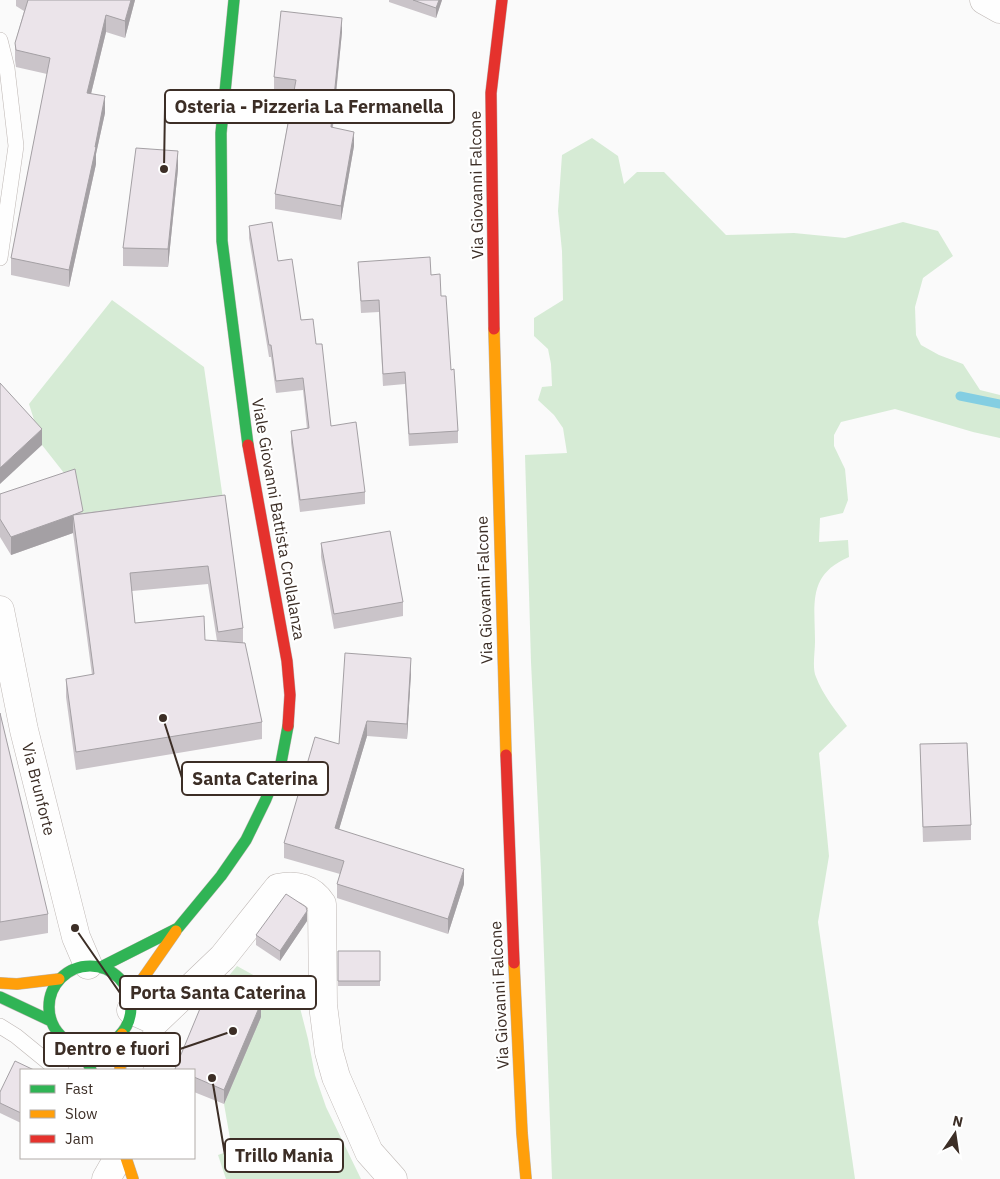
<svg xmlns="http://www.w3.org/2000/svg" width="1000" height="1179" viewBox="0 0 1000 1179" font-family="'IBM Plex Sans',sans-serif">
	<style>
		.green { fill: #d6ebd5 }
		.lines { fill: none; stroke-linecap: round; stroke-linejoin: round }
		.stream { stroke: #84cee2; stroke-width: 9 }
		.lane-casing { stroke: #beb7b4; stroke-width: 16 }
		.street-casing { stroke: #beb7b4; stroke-width: 29 }
		.fast-casing { stroke: #beb7b4; stroke-width: 12 }
		.slow-casing { stroke: #beb7b4; stroke-width: 12 }
		.jam-casing { stroke: #beb7b4; stroke-width: 12 }
		.lane { stroke: #fefefe; stroke-width: 15 }
		.street { stroke: #fefefe; stroke-width: 28 }
		.fast { stroke: #30b455; stroke-width: 11 }
		.slow { stroke: #ff9f0a; stroke-width: 11 }
		.jam { stroke: #e5322d; stroke-width: 11 }
		.wall { fill: #cac4c9; fill-rule: evenodd }
		.shaded-wall { fill: #a4a0a4 }
		.building { fill: #ebe4ea; stroke: #a4a0a4 }
		.labels { text-anchor: middle; dominant-baseline: central; stroke-width: 4.5; stroke-linejoin: round; paint-order: stroke }
		.street-label { font-size: 16px; fill: #3c2e26; stroke: #fff }
		.leader { fill: none; stroke: #3c2e26; stroke-width: 2 }
		.callout-dot { fill: #3c2e26; stroke: #fff; stroke-width: 2 }
		.callout { fill: #fff; stroke: #3c2e26; stroke-width: 2 }
		.callout-label { font-size: 18px; text-anchor: middle; font-weight: bold; fill: #3c2e26 }
	</style>
	<rect width="100%" height="100%" fill="#fafafa"/>
	<path class="green" d="M592,138L618,156L624,184L637,172H664L726,235L794,233L845,238L903,222L938,231L953,256L923,278L915,307L916,335L921,345L939,355L963,364L980,390L1000,395V438L973,432L895,409L841,422L834,435V446L845,469L848,500L843,513L820,518L819,542L848,540L849,557C807,575 815,604 815,642C815,652 812,668 816,677C823,695 836,711 847,726L819,753L829,856L818,922L855,1179H552L541,871L531,662L525,455L567,453L563,428L554,415L538,400L542,387L552,386L551,364L548,349L534,336V318L563,300L562,251L558,211L562,155Z
		M112,300L204,367L225,513L83,531L75,487L42,445L29,404Z
		M237,966L298,1000L308,1039L315,1075L326,1107L361,1179H226L218,1155L232,1150L224,1104L260,1017L211,997Z"/>
	<g class="lines">
		<path class="stream" d="M960,396L1000,404"/>
		<defs>
			<path id="lane" d="M0,40L7,68L16,146L0,258
				M0,1026L16,1036L54,1067L61,1070
				M134,1070L156,1021"/>
			<path id="street" d="M984,0L1000,9
				M0,610L24,730L76,937L88,965
				M131,1010L156,1021L223,957L278,888C296,884 312,888 322,904L323,1005L329,1052L336,1077L369,1152L393,1179
				M106,1179L118,1158"/>
			<path id="fast" d="M234,0L221,133L222,241L248,445
				M49 1007a41 41 0 1 1 82 0a41 41 0 1 1-82 0Z
				M101,967L178,928L221,876L246,840L266,799L281,763L288,726
				M0,997L51,1021
				M81,1047L91,1070"/>
			<path id="slow" d="M494,329L506,755
				M514,963L522,1133L526,1179
				M0,983L17,984L59,979
				M130,997L176,931
				M120,1070L122,1034
				M126,1158L133,1179"/>
			<path id="jam" d="M494,329L491,93L502,0
				M248,445L287,661L290,695L288,726
				M506,755L514,963"/>
		</defs>
		<use href="#lane" class="lane-casing"/>
		<use href="#street" class="street-casing"/>
		<use href="#fast" class="fast-casing"/>
		<use href="#slow" class="slow-casing"/>
		<use href="#jam" class="jam-casing"/>
		<use href="#lane" class="lane"/>
		<use href="#street" class="street"/>
		<use href="#fast" class="fast"/>
		<use href="#slow" class="slow"/>
		<use href="#jam" class="jam"/>
	</g>
	<path class="wall" d="M16,0H135L125,38L106,32L91,94L105,113L96,154V164L69,287L11,275V258L47,74L16,67L15,60V43L24,11L16,6Z
		M389,0H442L436,18L389,2Z
		M342,32L333,127L354,146L341,220L275,209V194L293,94L274,92V77Z
		M178,169L168,267L123,266V248Z
		M249,226L278,261L301,320L316,344L331,426L365,492V504L300,512L291,443V431L307,429L303,390L276,393L271,357H269L249,238Z
		M358,262L431,275L441,296L458,431V443L409,446L405,384L383,386L379,312L361,313Z
		M0,494L83,513L225,495L243,628V643L262,722V739L76,770L66,697V679L92,675L73,533L11,555L0,537ZM208,584L217,641L205,640L135,623L132,591Z
		M321,543L403,602V616L334,629L321,557Z
		M411,673L407,739L367,736L339,829L464,884L448,934L337,898V884L340,874L284,858V843L339,744Z
		M0,713L48,914V933L0,941Z
		M920,744L971,825V840L923,842Z
		M307,921L280,961L256,945V935Z
		M338,951H380V986H338Z
		M261,1017L224,1104L194,1092V1070H175V1069Z
		M21,1070V1123L0,1113V1092Z"/>
	<path class="shaded-wall" d="M131,0H135L125,38V21Z
		M439,0H442L436,18V8Z
		M106,15V32L87,110V93Z
		M342,18V32L331,141V127Z
		M105,96V113L96,154V164L69,287V270Z
		M354,132V146L341,220V206Z
		M178,151V169L168,267V249Z
		M42,429V445L0,484V468Z
		M73,515V533L11,555V537Z
		M411,658V673L407,739V724Z
		M367,721V736L335,843V828Z
		M464,869V884L448,934V919Z
		M307,911V921L280,961V951Z
		M261,1003V1017L224,1104V1090Z"/>
	<path class="building" d="M28,0H131L125,21L106,15L87,93L105,96L95,147H96L69,270L11,258L50,58L16,50L15,43Z
		M413,0H439L436,8Z
		M281,11L342,18L331,127L354,132L341,206L275,194L296,80L274,77Z
		M136,148L178,151L168,249L123,248Z
		M272,222L278,261L292,259L301,320L313,319L316,344H322L331,426L356,422L365,492L300,500L291,431L309,428L303,378L276,381L271,345H269L249,226Z
		M430,257L431,275L440,274L441,296H446L451,370L454,369L458,431L409,434L405,372L383,374L379,300L361,301L358,262Z
		M0,383L42,429L0,468Z
		M75,469L83,511L73,515L225,495L243,628L218,632L208,566L130,573L135,623L204,616L205,640L245,643L262,722L76,752L66,679L94,674L73,515L11,537L0,519V494Z
		M390,531L403,602L334,614L321,543Z
		M345,653L411,658L407,724L367,721L335,828L464,869L448,919L337,884L344,861L284,843L315,737L339,744Z
		M0,713L48,914L0,922Z
		M967,743L971,825L923,827L920,744Z
		M286,894L306,907L307,911L280,951L256,935Z
		M338,951H380V981H338Z
		M211,982L261,1003L224,1090L194,1077V1070H178L175,1069Z
		M15,1061L34,1070H21V1113L0,1103V1092Z"/>
	<g class="labels">
		<g class="street-label">
			<text transform="translate(476 185) rotate(-91)">Via Giovanni Falcone</text>
			<text transform="translate(279 519) rotate(80)">Viale Giovanni Battista Crollalanza</text>
			<text transform="translate(484 590) rotate(-92)">Via Giovanni Falcone</text>
			<text transform="translate(39 789) rotate(76)">Via Brunforte</text>
			<text transform="translate(499 995) rotate(-93)">Via Giovanni Falcone</text>
		</g>
	</g>
	<path class="leader" d="M164 169L165 107M163 718L182 778M75 928L120 993M233 1031L180 1049M212 1078L225 1155"/>
	<g class="callout-dot">
		<circle cx="164" cy="169" r="5"/>
		<circle cx="163" cy="718" r="5"/>
		<circle cx="75" cy="928" r="5"/>
		<circle cx="233" cy="1031" r="5"/>
		<circle cx="212" cy="1078" r="5"/>
	</g>
	<g class="callout">
		<rect x="165" y="90" width="289" height="33" rx="5"/>
		<rect x="182" y="762" width="146" height="33" rx="5"/>
		<rect x="120" y="976" width="196" height="33" rx="5"/>
		<rect x="44" y="1033" width="136" height="33" rx="5"/>
		<rect x="225" y="1139" width="118" height="33" rx="5"/>
	</g>
	<g class="callout-label">
		<text x="309" y="113">Osteria - Pizzeria La Fermanella</text>
		<text x="255" y="785">Santa Caterina</text>
		<text x="218" y="999">Porta Santa Caterina</text>
		<text x="112" y="1055">Dentro e fuori</text>
		<text x="284" y="1162">Trillo Mania</text>
	</g>
	<rect x="20" y="1069" width="175" height="90" fill="#ffffff" stroke="#b1aba8"/>
	<rect x="30" y="1085" width="25" height="8" fill="#30b455" stroke="#b1aba8"/>
	<text x="65" y="1094" font-size="15" fill="#3c2e26">Fast</text>
	<rect x="30" y="1110" width="25" height="8" fill="#ff9f0a" stroke="#b1aba8"/>
	<text x="65" y="1119" font-size="15" fill="#3c2e26">Slow</text>
	<rect x="30" y="1135" width="25" height="8" fill="#e5322d" stroke="#b1aba8"/>
	<text x="65" y="1144" font-size="15" fill="#3c2e26">Jam</text>
	<g transform="translate(955 1134) rotate(13)" stroke="#ffffff" stroke-width="4" paint-order="stroke">
	<path d="M0-4L9 19L0 12L-9 19Z" fill="#3c2e26"/>
	<text y="-8" font-size="14" font-weight="bold" text-anchor="middle" fill="#3c2e26">N</text>
	</g>
</svg>
